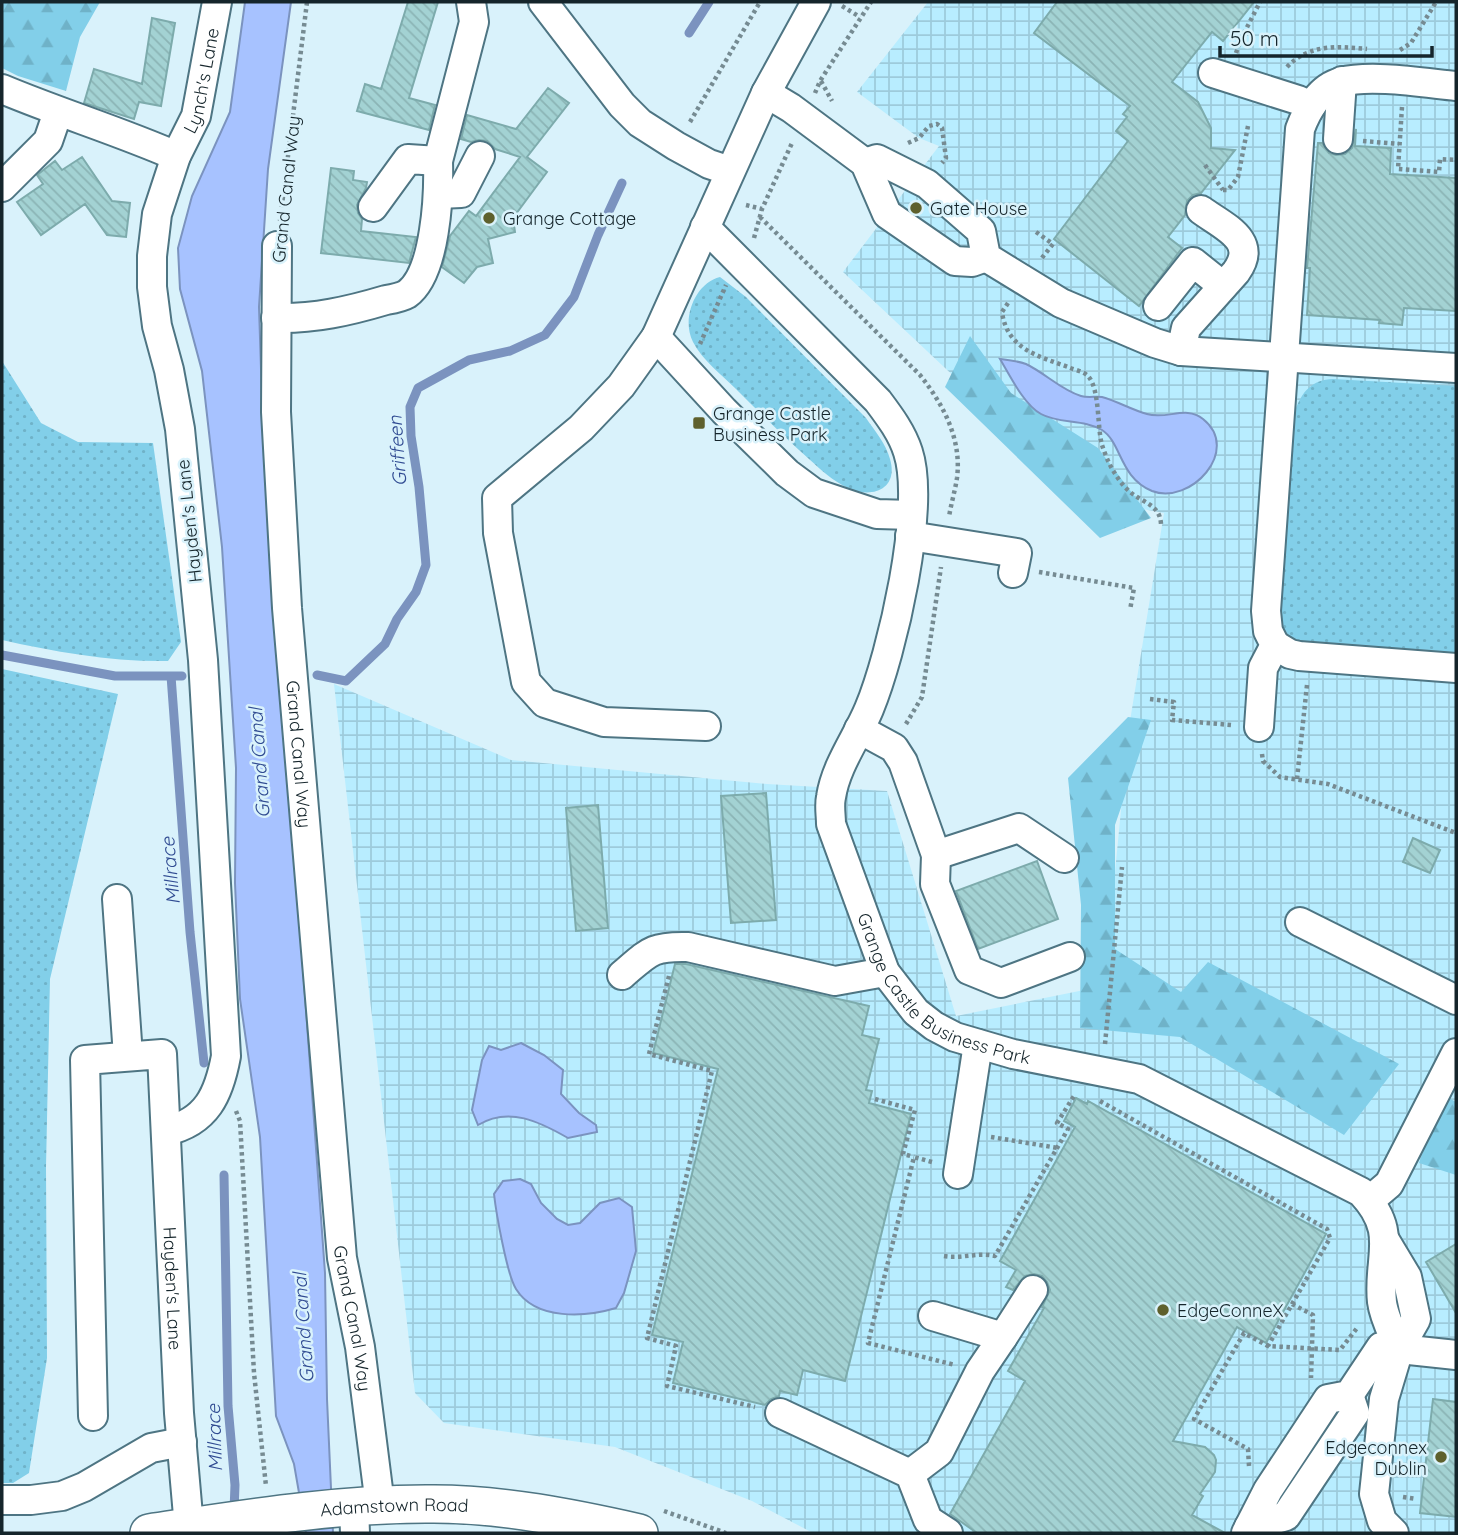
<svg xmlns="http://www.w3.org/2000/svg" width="1458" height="1535" viewBox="0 0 1458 1535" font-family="Quicksand,sans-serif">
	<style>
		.industrial { fill: url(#industrial-grid) }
		.grass { fill: url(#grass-dots) }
		.forest { fill: url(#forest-firs) }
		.water { fill: #a7c2ff; stroke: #7b93bf; stroke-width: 2 }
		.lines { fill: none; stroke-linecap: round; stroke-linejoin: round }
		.stream { stroke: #7b93bf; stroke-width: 9 }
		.building { fill: url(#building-back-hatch); stroke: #7dabac; stroke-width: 2 }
		.minor-casing { stroke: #4e7583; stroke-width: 32 }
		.major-casing { stroke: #4e7583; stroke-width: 40 }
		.path { stroke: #768b92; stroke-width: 4.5; stroke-dasharray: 3.5 3.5; stroke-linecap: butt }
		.minor { stroke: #fff; stroke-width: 28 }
		.major { stroke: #fff; stroke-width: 37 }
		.poi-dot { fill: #5e602d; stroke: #d9f2fb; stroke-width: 2.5 }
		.labels { text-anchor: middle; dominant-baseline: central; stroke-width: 5; stroke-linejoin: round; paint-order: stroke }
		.street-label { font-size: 18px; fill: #15252b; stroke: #d9f2fb }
		.poi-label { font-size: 18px; fill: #15252b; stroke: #d9f2fb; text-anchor: start }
		.water-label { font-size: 19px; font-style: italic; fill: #304b92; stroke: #d9f2fb }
	</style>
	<defs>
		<pattern id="industrial-grid" width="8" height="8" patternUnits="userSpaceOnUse" patternTransform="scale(1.75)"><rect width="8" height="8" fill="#b8edff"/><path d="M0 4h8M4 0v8" fill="none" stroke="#9dcbdb"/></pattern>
		<pattern id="grass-dots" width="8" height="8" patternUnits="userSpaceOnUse" patternTransform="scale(1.75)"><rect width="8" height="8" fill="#82cfe9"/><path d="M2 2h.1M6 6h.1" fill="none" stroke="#6fb2c8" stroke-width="1.8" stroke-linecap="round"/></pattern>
		<pattern id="forest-firs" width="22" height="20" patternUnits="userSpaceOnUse" patternTransform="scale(1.75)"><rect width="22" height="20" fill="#82cfe9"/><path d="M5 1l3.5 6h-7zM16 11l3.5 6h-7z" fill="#6fb2c8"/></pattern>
		<pattern id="building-back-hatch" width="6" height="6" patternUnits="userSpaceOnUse" patternTransform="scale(1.75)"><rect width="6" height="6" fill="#a3d2d3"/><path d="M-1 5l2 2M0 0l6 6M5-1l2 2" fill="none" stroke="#8bb4b5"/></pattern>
	</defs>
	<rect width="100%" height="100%" fill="#d9f2fb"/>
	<path class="industrial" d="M928,2H1456V1533H813L752,1501L615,1447L444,1423L415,1393L334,684L511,760L767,784L887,791L956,1016L1104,986L1129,727L1164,513L1105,502L961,383L843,272L939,146L919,138L857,92Z"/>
	<path class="grass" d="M720,277L746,297L866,418C875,431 886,444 890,459C899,490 871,499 848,488C833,481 821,470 809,459C784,437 760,413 736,389C722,375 702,360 693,342C681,319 695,283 720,277Z
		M2,361L41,423L78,442L153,443L181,642L168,661C113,662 55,652 2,640Z
		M1333,379L1456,386V653L1306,643C1290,640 1283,632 1280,616L1295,411C1302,391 1312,380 1333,379Z
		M2,669L118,694L50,979L46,1167L47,1358L29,1473L13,1483H2Z"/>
	<path class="forest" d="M2,2H100L80,37L66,91L18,76L2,68Z
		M970,336L1011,393L1098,448L1151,518L1100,538L945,387Z
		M1128,717L1151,720L1115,825V949L1181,992L1208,962L1399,1064L1344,1135L1180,1037L1080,1028L1081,905L1068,778Z
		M1443,1095L1456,1102V1175L1419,1163Z"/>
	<path class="water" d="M245,2H291L268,169L259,307L262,400L325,1273L327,1399L333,1533H306L294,1464L276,1416L260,1137L240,999L235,883L236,768L222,547L202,371L180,289L178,248L192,196L230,112Z
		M1000,359C1008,360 1018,361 1026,364C1045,373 1061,390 1081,396C1088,398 1096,396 1102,397C1117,401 1132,410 1147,414C1167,420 1186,405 1203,419C1242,450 1190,506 1152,491C1119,477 1122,443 1102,430C1084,419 1059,424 1041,414C1024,405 1009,374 1000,359Z
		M521,1043L544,1055L563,1070L561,1094L579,1113L596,1125L597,1132L568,1138C540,1122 509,1106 478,1125L472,1110L482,1060L489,1046L501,1050Z
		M520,1179L531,1184L541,1203L557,1219L568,1225L580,1223L600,1203L619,1198L632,1207L636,1251L624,1293L616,1308C586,1317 536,1321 516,1289C507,1275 496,1212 494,1194L503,1181Z"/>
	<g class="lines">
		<path class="stream" d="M689,33L709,2
			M2,655L115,676H182
			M317,675L346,681L385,644L397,619L416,592L426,565L419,487L411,436L410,407L418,388L469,360L510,351L545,335L574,297L598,235L622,183
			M171,676L190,932L204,1063
			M224,1175L228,1406L235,1485L234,1511"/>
	</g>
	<path class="building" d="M408,2H438L409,98L435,105L429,130L357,111L365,84L381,89Z
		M1057,2H1254L1223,41L1212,32L1172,82L1198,102L1211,128V148L1235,150L1201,193L1193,195L1187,201L1185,215L1168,237L1182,248L1139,306L1054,239L1128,141L1116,131L1127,117L1123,114L1130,106L1034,33Z
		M152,18L175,23L161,106L139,102L134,119L84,103L94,69L142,84Z
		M548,88L569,103L527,157L547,172L513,218L515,232L488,239L493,263L477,267L464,283L442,267L450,236L469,211L476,216L520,157L495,149L487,141L479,140L471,142L461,139L467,115L516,129Z
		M1356,129L1355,146L1391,148L1390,174L1456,178V311L1404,308L1402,325L1379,323L1380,320L1307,315L1310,268H1307L1318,143H1322L1329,153L1336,155L1345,154L1352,148Z
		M82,157L112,201L130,203L126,237L107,235L85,204L41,235L17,202L43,184L37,175L55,161L62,170Z
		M331,168L354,171L353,180L367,182L366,188L357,205L358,213L362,219L361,231L416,237L409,263L321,253Z
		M766,793L776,920L731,923L721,796Z
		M598,805L608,928L576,931L566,808Z
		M1413,838L1440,850L1430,873L1403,862Z
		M1037,861L1058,919L978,949L956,891Z
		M675,964H686L869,1006L862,1035L879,1039L866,1090L872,1091L869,1103L911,1114L845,1381L803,1370L797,1395L780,1391L779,1396L771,1399L765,1405L673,1383L683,1342L652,1335L718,1069L653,1053Z
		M1076,1098L1087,1104L1088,1101L1326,1234L1266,1343L1237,1327L1173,1441L1205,1447L1214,1455L1216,1460L1215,1472L1200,1494L1203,1496L1192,1515L1225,1533H977L950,1514L1025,1381L1008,1371L1044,1308L1042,1307L1050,1290L1047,1282L1042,1276L1034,1274L1025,1276L1013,1290L1006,1287L1016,1270L1000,1261L1075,1127L1064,1121Z
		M1456,1244V1313L1426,1262Z
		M1433,1399L1456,1402V1517L1420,1513Z"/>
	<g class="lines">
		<defs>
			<g id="minor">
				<path d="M543,2L622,105L640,123L676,146L709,164L730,171"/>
				<path d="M1213,73L1298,100L1311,106"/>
				<path d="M2,89C59,113 119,131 176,156"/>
				<path d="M766,93L791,108L865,163L887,214L955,261L972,262L986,257"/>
				<path d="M1338,139L1342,81"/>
				<path d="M865,163L877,159L927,184L981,231L986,257L1061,303L1155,343L1181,351L1456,368"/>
				<path d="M2,187L48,141L58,112"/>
				<path d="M439,194L461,193L480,156"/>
				<path d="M373,207L408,159L438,161L474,22L471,2"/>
				<path id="s1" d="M705,227L878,401C890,417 902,433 908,452C926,507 892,654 869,709C857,738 836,765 831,797C829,806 831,815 831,824L885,972L916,1012L934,1026L955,1037L1013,1054L1139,1079L1361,1192C1400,1233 1377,1257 1382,1302C1384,1318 1393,1334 1399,1349"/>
				<path id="s2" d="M277,246L276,412L287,608L342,1258L360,1347L380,1505"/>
				<path d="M1158,306L1193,262L1223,286"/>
				<path d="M276,318C314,319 349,311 386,300C392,299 402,297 407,294C436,273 439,194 438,161"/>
				<path d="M656,337L724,411L787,473L814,493L877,514L912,515"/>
				<path d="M1181,351L1186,328L1236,272C1259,240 1224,227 1201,210"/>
				<path d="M910,536L1017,553L1013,573"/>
				<path d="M1275,645L1290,654L1299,656L1456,668"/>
				<path d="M706,726L604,722L545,703L526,682L498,533L497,498L581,428L621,386L656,337L766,93L816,2"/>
				<path d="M1259,727L1263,668L1275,645L1268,631L1266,611L1300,129C1307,110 1320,87 1341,82C1371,74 1425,83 1456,86"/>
				<path d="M859,729L894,748L903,762L936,855L935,884L969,970L1001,983L1070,957"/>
				<path d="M936,855L1019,828L1064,858"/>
				<path d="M117,899L128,1056"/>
				<path d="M1300,922L1456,1000"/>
				<path d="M622,975C649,952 651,946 688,947L835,981L885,972"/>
				<path id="s3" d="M166,1131C207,1122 219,1094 226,1056L203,660L180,429L169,370L157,326L152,287V256L157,214L176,156L196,116L217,2"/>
				<path d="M958,1174L978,1044"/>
				<path d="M1369,1201L1389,1184L1456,1053"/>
				<path d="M1386,1242L1407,1277L1416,1319L1399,1349L1384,1399L1374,1494L1382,1521L1394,1533"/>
				<path d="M1003,1337L1033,1290"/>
				<path d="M780,1413L910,1474L928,1520L948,1533"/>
				<path id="s4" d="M93,1416L85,1060L162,1054L179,1413L189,1527"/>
				<path d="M910,1474L939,1452L980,1371L1003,1337L933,1316"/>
				<path d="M2,1500H31L62,1496L84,1487L151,1448L182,1442"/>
				<path d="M354,1507L355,1533"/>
				<path d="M1249,1527L1286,1516L1355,1413L1349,1395"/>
				<path d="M1246,1533L1268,1490L1328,1399L1349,1395L1381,1347L1456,1355"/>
			</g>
			<g id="major">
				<path id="s5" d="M149,1533C243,1519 338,1503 434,1504C502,1504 572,1518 639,1533"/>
			</g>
		</defs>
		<use href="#minor" class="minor-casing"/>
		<use href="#major" class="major-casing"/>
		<path class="path" d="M842,6L860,17
			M1400,50L1411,43L1436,2
			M1236,53L1241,39L1260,2
			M1287,67C1309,44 1337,46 1367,49
			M821,81L832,101
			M815,93L820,81L871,2
			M1402,107L1398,169L1439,172L1440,159L1456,160
			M690,122L760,2
			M1363,141L1399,144
			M908,143L919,138L929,126L937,124L942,128L946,158L942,163
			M1205,165L1223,190
			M1223,190H1228L1238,177L1248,126
			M746,205L762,209
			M760,217L920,375C943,404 962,439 957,478C955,491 951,504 949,517
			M280,221L307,2
			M1036,232L1053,244L1041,259
			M754,238L762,209L792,143
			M1008,303L1002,312C1007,349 1038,356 1068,367C1074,370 1083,371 1088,376C1100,389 1097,427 1102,445C1104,451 1107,459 1110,465C1115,474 1121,484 1129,491C1142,503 1160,504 1161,524
			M700,344L726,285
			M1039,572L1134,588L1130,610
			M1150,699L1174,702L1172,720L1231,725
			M906,724L922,697L941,567
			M1262,754L1263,761L1280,777L1328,784L1456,833
			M1297,779L1307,685
			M669,976L649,1054L712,1071L647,1338L676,1346L667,1386L755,1407
			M1105,1044L1122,867
			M875,1099L915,1110L903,1154L914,1157
			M1100,1101L1327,1229L1330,1238L1268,1346
			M236,1111L240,1121L254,1373L266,1486
			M991,1137L1058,1148
			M932,1162L914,1157L868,1343L955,1365
			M944,1256C962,1259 978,1252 995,1256L1068,1129L1057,1123L1074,1096
			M1292,1304L1313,1315L1311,1378
			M1249,1466L1248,1449L1194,1419L1244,1333L1268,1346L1340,1350L1357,1328
			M1403,1497L1416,1499
			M664,1511L726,1533"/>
		<use href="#minor" class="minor"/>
		<use href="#major" class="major"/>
	</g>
	<g class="poi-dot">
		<circle cx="916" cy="208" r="7"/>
		<circle cx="489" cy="218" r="7"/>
		<rect x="692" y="416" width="14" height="14" rx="3.5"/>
		<circle cx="1163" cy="1310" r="7"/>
		<circle cx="1441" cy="1457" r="7"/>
	</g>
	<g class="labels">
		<g class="street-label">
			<text stroke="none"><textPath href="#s3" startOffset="1092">Lynch's Lane</textPath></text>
			<text transform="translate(286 189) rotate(-84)">Grand Canal Way</text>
			<text transform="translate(189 521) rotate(-96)">Hayden's Lane</text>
			<text stroke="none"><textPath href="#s2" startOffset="509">Grand Canal Way</textPath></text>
			<text stroke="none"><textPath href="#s1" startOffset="905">Grange Castle Business Park</textPath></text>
			<text stroke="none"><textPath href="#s4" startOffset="668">Hayden's Lane</textPath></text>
			<text stroke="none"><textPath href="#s2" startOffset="1076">Grand Canal Way</textPath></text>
			<text stroke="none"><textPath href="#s5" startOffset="247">Adamstown Road</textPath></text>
		</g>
		<g class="poi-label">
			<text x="930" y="208">Gate House</text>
			<text x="503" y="218">Grange Cottage</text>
			<text x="713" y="413">Grange Castle<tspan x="713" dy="21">Business Park</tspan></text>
			<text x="1177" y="1310">EdgeConneX</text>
			<text x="1427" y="1447" text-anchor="end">Edgeconnex<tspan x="1427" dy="21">Dublin</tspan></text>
		</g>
		<g class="water-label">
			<text transform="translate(397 451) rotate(-94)">Griffeen</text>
			<text transform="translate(259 763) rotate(-94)">Grand Canal</text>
			<text transform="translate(170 871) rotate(-95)">Millrace</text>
			<text transform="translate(303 1328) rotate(-94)">Grand Canal</text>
			<text transform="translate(214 1438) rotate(-92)">Millrace</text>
		</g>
	</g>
	<rect width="1458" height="1535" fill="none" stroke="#15252b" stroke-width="7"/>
	<path d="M1220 46v10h212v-10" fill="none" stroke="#15252b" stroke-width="3.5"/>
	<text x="1230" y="46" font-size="21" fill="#15252b" stroke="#d9f2fb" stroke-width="5" paint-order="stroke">50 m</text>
</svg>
